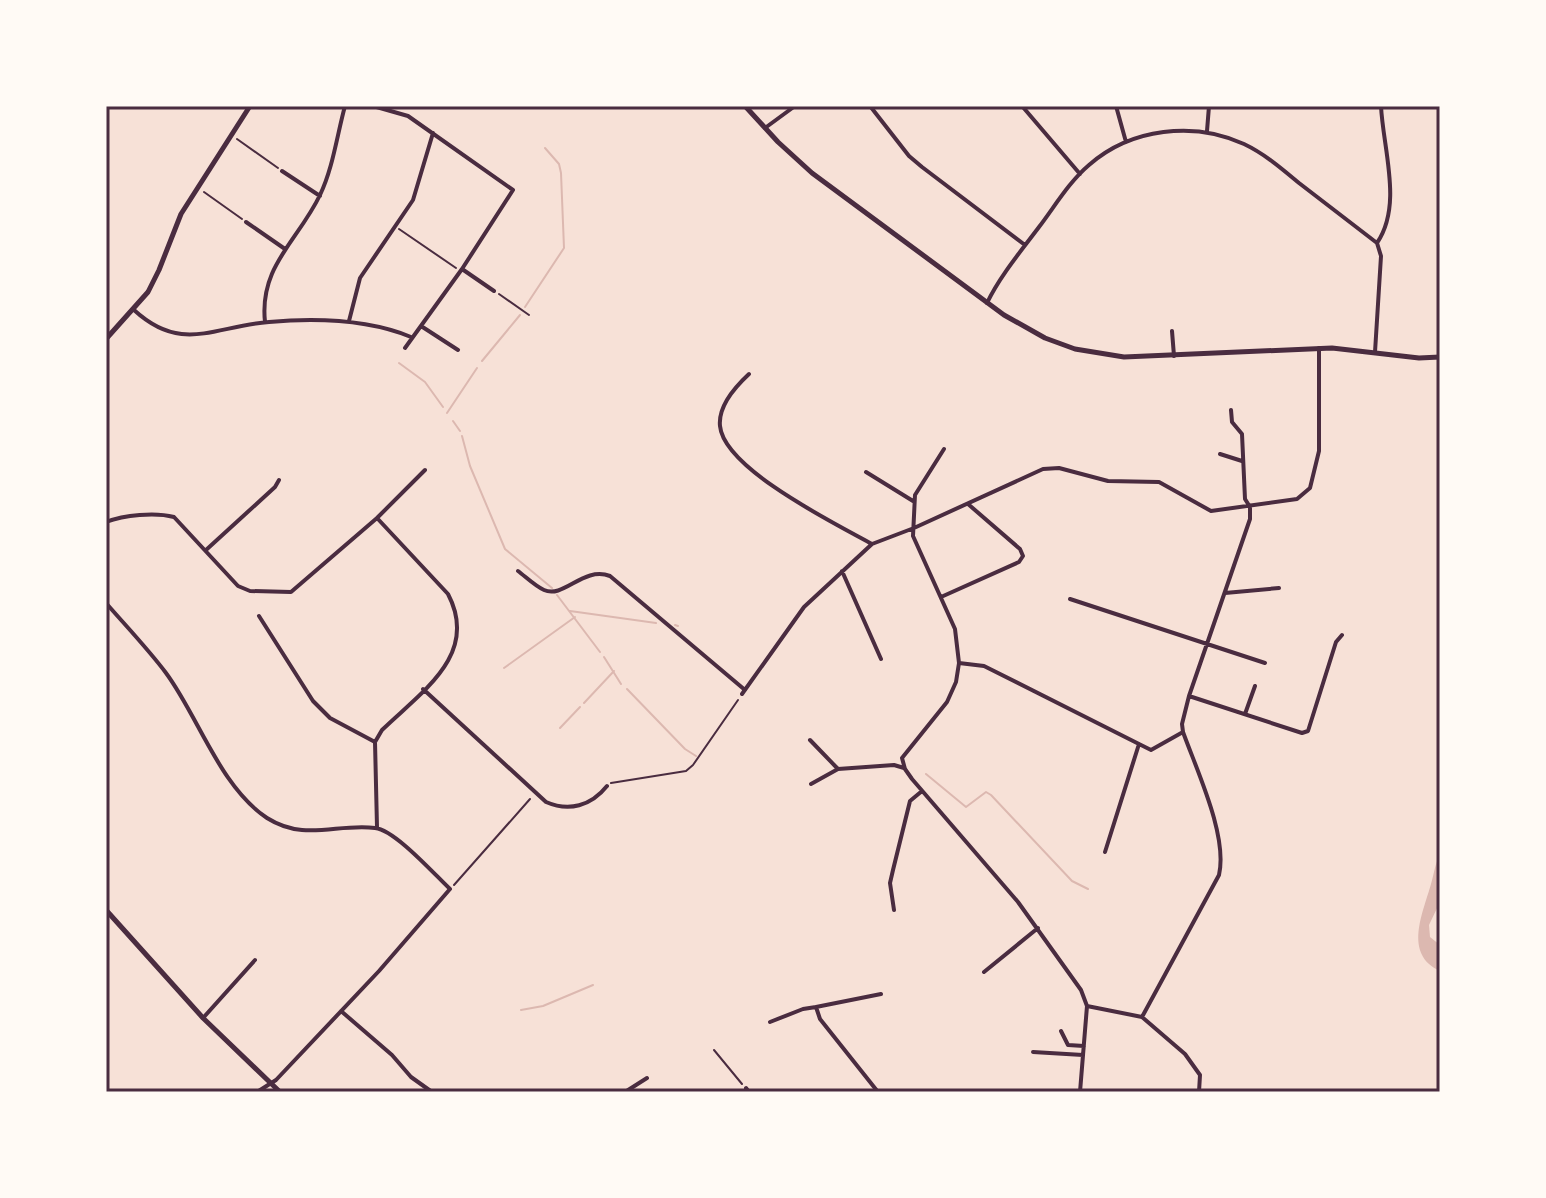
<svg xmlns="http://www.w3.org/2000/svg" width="1546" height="1198" viewBox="0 0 1546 1198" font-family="'Work Sans',sans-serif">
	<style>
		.water { fill: #dcb8b0 }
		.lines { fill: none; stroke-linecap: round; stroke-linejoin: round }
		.stream { stroke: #dcb8b0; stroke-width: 2 }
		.path { stroke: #4a2c40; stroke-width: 2 }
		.minor { stroke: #4a2c40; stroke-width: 4 }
		.tertiary { stroke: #4a2c40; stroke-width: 5 }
		.neatline { fill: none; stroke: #4a2c40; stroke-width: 3 }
	</style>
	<rect width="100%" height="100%" fill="#f7e1d7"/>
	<path class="water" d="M1440,854V902L1429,925L1430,937L1440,945V971C1403,954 1423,913 1431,884C1434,874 1435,864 1440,854Z"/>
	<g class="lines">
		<path class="stream" d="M525,307L564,248L561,173L559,164L545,148
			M482,361L520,315
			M399,363L425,382L443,407
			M447,413L477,368
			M453,421L460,431
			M462,436L470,466L505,549L552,588
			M557,595L600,652
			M570,611L656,623
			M675,625L678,626
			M604,657L621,684
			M504,668L575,617
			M627,689L685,749L696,756
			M584,703L614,671
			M560,728L580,707
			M926,774L966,807L986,792L991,795L1072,881L1088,889
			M521,1010L543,1006L593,985"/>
		<path class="path" d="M237,139L278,168
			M204,192L242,219
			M399,229L456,268
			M499,294L529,315
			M611,783L686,771L693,765L738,700
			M454,885L530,799
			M714,1050L742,1084"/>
		<path class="minor" d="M373,106L408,116L513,190L462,269L405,348
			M870,106L909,156L922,167L1025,245
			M1022,106L1080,174
			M1116,106L1126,142
			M765,128L795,106
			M1207,131L1209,106
			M282,171L320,196
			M246,222L285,249
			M1377,243C1403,205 1383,149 1381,106
			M462,269L494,291
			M987,303C1000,276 1021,251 1039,227C1055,206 1069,182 1089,165C1131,128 1194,121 1244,144C1265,154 1282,169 1299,183C1325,203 1351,223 1377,243L1381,256L1375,352
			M134,310C182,354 214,326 269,322C315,318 367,319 411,337
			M349,321L360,278L413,200L433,133
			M265,322C259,266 298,241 320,195C333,168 337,135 345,106
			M421,326L458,350
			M1172,331L1174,356
			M749,374C735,387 718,407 720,426C724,469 836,524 872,544
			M944,449L915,495L913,536L955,629L959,663L956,682L947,702L902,758L905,769L912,779L1018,902L1081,990L1087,1006L1080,1092
			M1220,454L1242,461
			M866,472L913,501
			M377,518L448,594C480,655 421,692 382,730L375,742L377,827
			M106,522C124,515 155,512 174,517L238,586L250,591L291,592L377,518L425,470
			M206,550L275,487L279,480
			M518,571C526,577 535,586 544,590C564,599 583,566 610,576L745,690
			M842,571L881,659
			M1225,593L1279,588
			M941,597L1019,562L1023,556L1020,549L968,504
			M1070,599L1265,663
			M106,603C126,626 148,649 166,673C198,716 220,787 267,818C305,842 337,823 375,828C395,830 434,874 450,889L379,971L276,1080L257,1092
			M259,616L313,701L330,718L375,742
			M959,663L984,666L1139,744
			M423,689L546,802C569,812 591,806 607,786
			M742,694L804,607L872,544L914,528L1043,469L1059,468L1108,481L1159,482L1211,511L1297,499L1310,488L1319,451V348
			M1189,696L1302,733L1308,731L1336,642L1342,635
			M1245,714L1255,686
			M810,740L838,769
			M811,784L838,769L894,765L904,768
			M1105,852L1139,744L1151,750L1183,732L1182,724L1189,696L1250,519V507L1245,499L1242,434L1232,422L1231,410
			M894,910L890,883L893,870L910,801L922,791
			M984,972L1038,928
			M1087,1006L1142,1017L1219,875C1228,836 1197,771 1183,732
			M816,1007L881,994
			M341,1011L392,1055L411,1077L432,1092
			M1142,1017L1185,1054L1200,1075L1199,1092
			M203,1018L255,960
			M770,1022L803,1009L816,1007L820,1019L878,1092
			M1061,1031L1068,1045L1084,1046
			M1033,1052L1083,1055
			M746,1088L749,1092
			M625,1092L647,1078"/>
		<path class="tertiary" d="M745,106L778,142L812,173L1004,315L1045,338L1075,349L1124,357L1332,348L1419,358L1440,357
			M106,339L148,292L159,270L181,214L250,106
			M106,910L203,1018L280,1092"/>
	</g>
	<rect width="1546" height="1198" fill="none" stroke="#fffaf5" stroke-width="216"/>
	<rect x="108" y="108" width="1330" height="982" class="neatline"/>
</svg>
